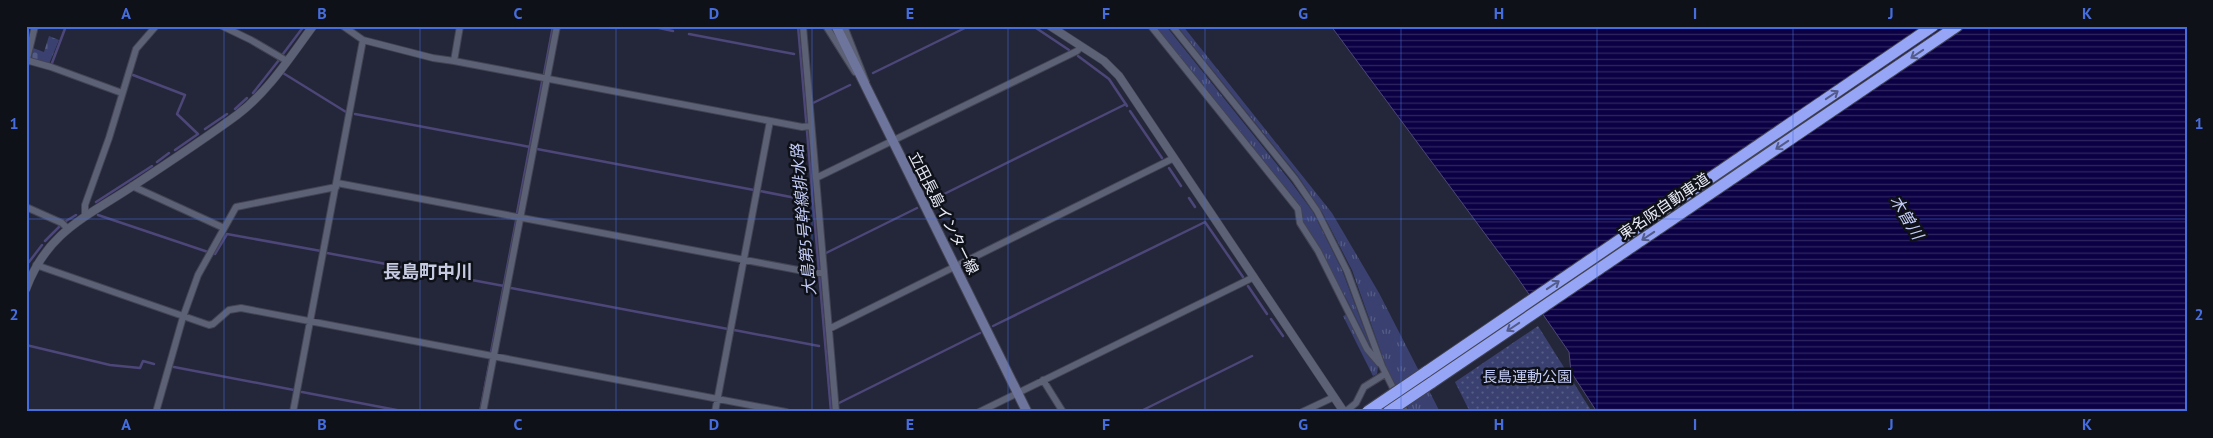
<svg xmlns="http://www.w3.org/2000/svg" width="2213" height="438" viewBox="0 0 2213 438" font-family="'PT Sans','Noto Sans JP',sans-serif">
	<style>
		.grass { fill: url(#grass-tufts) }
		.cemetery { fill: url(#cemetery-stones) }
		.park { fill: url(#park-dots) }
		.water { fill: url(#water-rules); stroke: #4d4679 }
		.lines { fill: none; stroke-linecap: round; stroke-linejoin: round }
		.stream { stroke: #4d4679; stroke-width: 2.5 }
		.minor-casing { stroke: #424453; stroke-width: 8 }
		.tertiary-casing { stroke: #424453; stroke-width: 9 }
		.secondary-casing { stroke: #424453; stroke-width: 11 }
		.motorway-casing { stroke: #424453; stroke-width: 13 }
		.minor { stroke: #5d6176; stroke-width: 6 }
		.tertiary { stroke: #5d6176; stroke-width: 8 }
		.secondary { stroke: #6e759d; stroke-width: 9 }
		.motorway { stroke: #97a5f7; stroke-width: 11 }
		.motorway-bridge-casing { stroke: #424453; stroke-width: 13; stroke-linecap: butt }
		.motorway-bridge { stroke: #97a5f7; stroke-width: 11 }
		.oneway { stroke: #535b88 }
		.grid { fill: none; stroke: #466dde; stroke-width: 1; stroke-opacity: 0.55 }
		.labels { text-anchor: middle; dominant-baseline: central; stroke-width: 5; stroke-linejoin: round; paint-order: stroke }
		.street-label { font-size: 15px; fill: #e8eaf6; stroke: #0f1119 }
		.park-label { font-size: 15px; fill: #c3ccf6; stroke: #0f1119 }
		.water-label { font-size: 16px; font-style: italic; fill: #c3ccf6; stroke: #0f1119 }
		.quarter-label { font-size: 18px; font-weight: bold; fill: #c6cbe2; stroke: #0f1119 }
		.neatline { fill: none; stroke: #466dde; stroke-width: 2 }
		.grid-label { font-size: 16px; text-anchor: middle; font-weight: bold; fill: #466dde }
	</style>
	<defs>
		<pattern id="grass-tufts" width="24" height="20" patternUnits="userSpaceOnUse" patternTransform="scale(1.25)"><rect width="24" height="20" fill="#3a4170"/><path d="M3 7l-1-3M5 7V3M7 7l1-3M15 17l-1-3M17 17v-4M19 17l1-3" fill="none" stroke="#565d85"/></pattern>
		<pattern id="cemetery-stones" width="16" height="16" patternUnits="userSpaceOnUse" patternTransform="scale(1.25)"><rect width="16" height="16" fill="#3a4170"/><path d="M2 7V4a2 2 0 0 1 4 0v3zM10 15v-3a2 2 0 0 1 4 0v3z" fill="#565d85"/></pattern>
		<pattern id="park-dots" width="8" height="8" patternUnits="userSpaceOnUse" patternTransform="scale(1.25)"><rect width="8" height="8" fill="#3a4170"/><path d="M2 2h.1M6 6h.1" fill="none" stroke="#565d85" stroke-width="1.8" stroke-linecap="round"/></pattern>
		<pattern id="water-rules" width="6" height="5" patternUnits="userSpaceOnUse" patternTransform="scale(1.25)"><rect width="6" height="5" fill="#0b0043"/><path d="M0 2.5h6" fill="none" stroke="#2f255f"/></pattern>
	</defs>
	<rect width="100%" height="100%" fill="#242739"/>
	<path class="grass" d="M1155,26H1166L1291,182L1313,212L1342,270L1372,350L1346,298L1303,223L1301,207Z
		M1177,26H1183L1332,213L1379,293L1440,412H1410L1387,369L1352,270L1322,212L1298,176Z
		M1348,314L1371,359L1378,367L1377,374L1373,376L1343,316Z"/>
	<path class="cemetery" d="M49,36L59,40L49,64L31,58L33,48L44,52Z"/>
	<path class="park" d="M1538,326L1592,412H1470L1455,382Z"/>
	<path class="water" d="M1331,26H2187V412H1597L1571,372L1569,352L1517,277Z"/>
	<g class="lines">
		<path class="stream" d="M650,26L673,31
			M798,26L831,412
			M1033,26L1069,50
			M689,34L794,54
			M283,54L304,26
			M1078,56L1109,79L1127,106
			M52,63L66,26
			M283,73L346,112
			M873,73L969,26
			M544,74L553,26
			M133,75L185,95L177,114L198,134
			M253,93L279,60
			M813,103L850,85
			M235,109L247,98
			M1130,111L1162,158
			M355,114L530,147
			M205,129L227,114
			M537,149L754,190
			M175,150L198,134
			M157,162L169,153
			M1169,168L1181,186
			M760,191L806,200
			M1189,198L1195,207
			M932,200L1126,104
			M96,202L152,166
			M517,213L542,82
			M98,215L208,252
			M66,221L76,215
			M1205,222L1243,277
			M45,241L60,226
			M327,253L504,286
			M826,253L917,208
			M215,254L227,234L321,251
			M29,262L42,245
			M1248,286L1267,314
			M511,288L728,329
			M1271,319L1283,336
			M993,326L1205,222
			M734,330L819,346
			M26,345L110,365L140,368L143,361L154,364
			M491,352L516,221
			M174,367L294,390
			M302,392L407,412
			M839,403L980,333
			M1330,411V412
			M480,412L490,360
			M1139,412L1252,356"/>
		<defs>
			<path id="minor" d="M222,26L251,40L287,61
				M343,26L363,40L433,58L454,61
				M460,26L454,61L802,127L811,126
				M803,26L836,412
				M826,26L855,72
				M844,26L866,82
				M1151,26L1298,209L1300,223L1318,251L1367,349L1379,363
				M1172,26L1295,179L1317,211L1347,271L1382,366L1405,412
				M26,60L51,67L122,93
				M26,63L35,26
				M816,178L1077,51L1081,47
				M337,183L814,273H824
				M132,186L224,228
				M26,207L62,223L68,229
				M85,216V205L109,138L136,49L156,26
				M36,265L209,325L213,324L229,310L241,308L786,412
				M829,329L1174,158
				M1043,380L1063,412
				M156,412L183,317L198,275L236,207L336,187
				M293,412L363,40
				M483,412L557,26
				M715,412L770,121
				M979,412L1254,277
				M1302,412L1334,397
				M1345,412L1356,403L1364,387L1385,374"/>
			<path id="tertiary" d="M1050,26L1104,61L1119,76L1344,412
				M26,289C47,232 86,217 133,186C168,163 203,140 237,115C268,92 290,57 313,26"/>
			<path id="secondary" d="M836,26L1027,412"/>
			<path id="motorway" d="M1426,372L1933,26
				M1431,383L1957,26"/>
		</defs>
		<use href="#minor" class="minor-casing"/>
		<use href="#tertiary" class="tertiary-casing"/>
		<use href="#secondary" class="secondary-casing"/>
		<use href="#motorway" class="motorway-casing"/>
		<use href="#minor" class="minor"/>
		<use href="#tertiary" class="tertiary"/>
		<use href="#secondary" class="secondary"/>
		<use href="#motorway" class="motorway"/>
		<defs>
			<path id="motorway-bridge" d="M1367,412L1426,372
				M1388,412L1431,383"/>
		</defs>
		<use href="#motorway-bridge" class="motorway-bridge-casing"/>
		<use href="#motorway-bridge" class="motorway-bridge"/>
	</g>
	<defs><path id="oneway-shaft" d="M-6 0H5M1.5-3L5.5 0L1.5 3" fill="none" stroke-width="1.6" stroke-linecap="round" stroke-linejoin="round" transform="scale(1.25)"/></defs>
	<g class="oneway">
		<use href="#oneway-shaft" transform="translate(1917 54) rotate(146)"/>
		<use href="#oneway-shaft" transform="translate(1832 95) rotate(-34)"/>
		<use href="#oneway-shaft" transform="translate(1782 145) rotate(146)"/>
		<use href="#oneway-shaft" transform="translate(1648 236) rotate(146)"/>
		<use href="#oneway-shaft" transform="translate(1553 285) rotate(-34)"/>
		<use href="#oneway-shaft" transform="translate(1513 327) rotate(146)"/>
	</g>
	<path class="grid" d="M224,26V412M420,26V412M616,26V412M812,26V412M1008,26V412M1205,26V412M1401,26V412M1597,26V412M1793,26V412M1989,26V412M26,219H2187"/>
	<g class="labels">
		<g class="street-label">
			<text transform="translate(1664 206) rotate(-34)">東名阪自動車道</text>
			<text transform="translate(944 213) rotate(63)">立田長島インター線</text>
		</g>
		<g class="park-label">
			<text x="1527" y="376">長島運動公園</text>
		</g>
		<g class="water-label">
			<text transform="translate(1907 217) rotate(59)">木曽川</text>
			<text transform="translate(803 220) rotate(-95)">大島第5号幹線排水路</text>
		</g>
		<g class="quarter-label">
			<text x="428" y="271">長島町中川</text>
		</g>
	</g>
	<rect width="2213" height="438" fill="none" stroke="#0f1119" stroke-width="55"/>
	<rect x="28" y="28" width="2158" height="382" class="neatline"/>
	<g class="grid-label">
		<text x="126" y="19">A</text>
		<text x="322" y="19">B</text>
		<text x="518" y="19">C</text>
		<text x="714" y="19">D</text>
		<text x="910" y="19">E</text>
		<text x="1106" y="19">F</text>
		<text x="1303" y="19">G</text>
		<text x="1499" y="19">H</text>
		<text x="1695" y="19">I</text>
		<text x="1891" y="19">J</text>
		<text x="2087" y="19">K</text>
		<text x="14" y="129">1</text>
		<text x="2199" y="129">1</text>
		<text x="14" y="320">2</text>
		<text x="2199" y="320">2</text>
		<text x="126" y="430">A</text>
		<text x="322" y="430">B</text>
		<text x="518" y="430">C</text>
		<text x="714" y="430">D</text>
		<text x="910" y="430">E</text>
		<text x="1106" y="430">F</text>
		<text x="1303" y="430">G</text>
		<text x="1499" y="430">H</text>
		<text x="1695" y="430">I</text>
		<text x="1891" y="430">J</text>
		<text x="2087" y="430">K</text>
	</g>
</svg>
